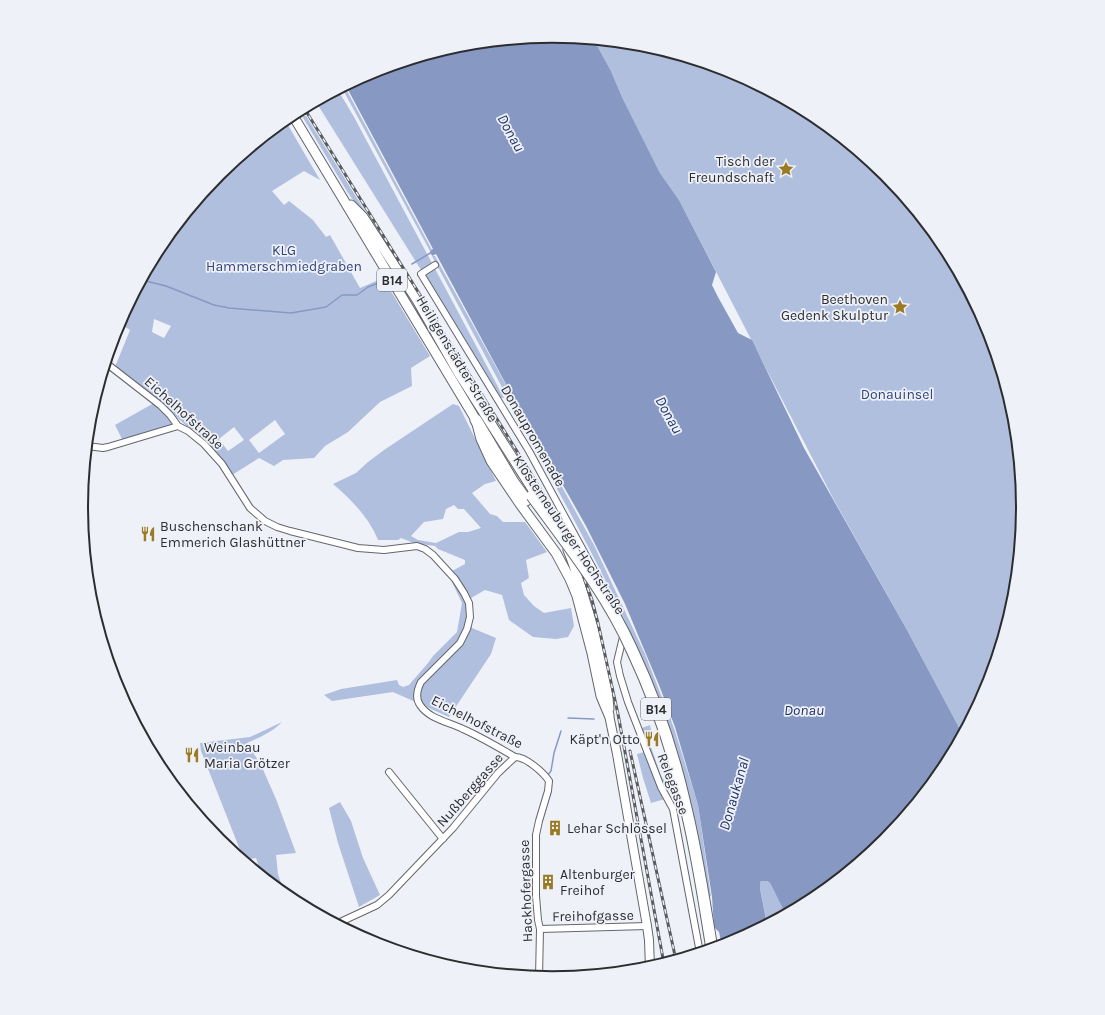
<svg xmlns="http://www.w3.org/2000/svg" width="1105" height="1015" viewBox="0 0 1105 1015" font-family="Karla,sans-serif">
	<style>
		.green { fill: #b1bfdf; fill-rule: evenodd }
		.water { fill: #8799c3 }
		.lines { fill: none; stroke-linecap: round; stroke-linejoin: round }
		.stream { stroke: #8799c3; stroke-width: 1.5 }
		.street-casing { stroke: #63666c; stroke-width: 8 }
		.secondary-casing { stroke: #63666c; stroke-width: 10 }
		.primary-casing { stroke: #63666c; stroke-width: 11 }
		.highway-casing { stroke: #63666c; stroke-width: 13 }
		.street { stroke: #fff; stroke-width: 6 }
		.secondary { stroke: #fff; stroke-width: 8 }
		.primary { stroke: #fff; stroke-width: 9 }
		.highway { stroke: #fff; stroke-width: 11 }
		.rail-casing { stroke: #5a5b5e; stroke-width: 3 }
		.rail { stroke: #eef1f8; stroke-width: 1.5; stroke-dasharray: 4.5; stroke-linecap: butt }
		.highway-bridge-casing { stroke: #63666c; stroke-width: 13; stroke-linecap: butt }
		.highway-bridge { stroke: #fff; stroke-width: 11 }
		.labels { text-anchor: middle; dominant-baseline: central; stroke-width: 3.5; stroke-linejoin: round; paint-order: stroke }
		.shield { fill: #eef1f8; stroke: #66686b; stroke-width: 1 }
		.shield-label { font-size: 13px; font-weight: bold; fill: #2c2d2f }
		.poi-label { font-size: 14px; fill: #2c2d2f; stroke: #eef1f8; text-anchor: start }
		.park-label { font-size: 14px; fill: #31447b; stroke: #eef1f8 }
		.street-label { font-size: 14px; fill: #2c2d2f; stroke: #eef1f8 }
		.water-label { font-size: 15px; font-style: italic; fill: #213368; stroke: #eef1f8 }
		.rim { fill: none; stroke: #2c2d2f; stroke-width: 2 }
	</style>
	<rect width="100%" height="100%" fill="#eef1f8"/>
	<path class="green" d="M594,40L645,45L733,72L815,116L886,174L923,219L957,281L998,361L1015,416L1024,508L1015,600L988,688L963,735L907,630L834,500L679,200L660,173L622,97L611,71Z
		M345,87L432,250L430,251L342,88Z
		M338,90L354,117L504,398H501L316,102Z
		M302,116H306L373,224L371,225L348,193Z
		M285,120L320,180L304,171L272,191L284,205L289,201L313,220L326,237L330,235L360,288L383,278L430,356L411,368L412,386L380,402L348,432L325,446L314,458L283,460L274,466L259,458L232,475L220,458L194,429H190L161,403L141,393L105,368L106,362L115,367L130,330L119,323L161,245L219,174ZM154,319L171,326L164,338L152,332ZM275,420L285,434L259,453L249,440ZM234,427L244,440L228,451L219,439Z
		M432,256H435L594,545L645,654L674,728L698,805L711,896L709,897C701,849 692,801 678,755C643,643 585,539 528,436C496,376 464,316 432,256Z
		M154,403L162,409L173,423L171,426L123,441L115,425Z
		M453,404L459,406L496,481L485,484L472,493L490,514L497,516L503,522H525L547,552L526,560L529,578L521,583L524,595L534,606L544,613L571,608L574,626L568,637L556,639L533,637L509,620L502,595L485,590L471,598L472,628L496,638L491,654L449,717L393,692L332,701L324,695L341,689L397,680L399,685L403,687L409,685L428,663L433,656L457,632L462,603L451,580L458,581L452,571L465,564V560L438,549L435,546L414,543L401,538L398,540H378C370,519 350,498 333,484L356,473L368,462L384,450ZM454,505L458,509H464L481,528L468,532H459L436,543L418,540L411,536L424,522L443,519L446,509Z
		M282,722C271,733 260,737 247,743L261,765L276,799L296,853L276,855L278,874L285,895L262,876L256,858L244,860L201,751L200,743L250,737Z
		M650,725L651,730L646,732L661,776L670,789H667L663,786L647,746L642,728Z
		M644,752L665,799L651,803L643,778L637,754Z
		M340,802L351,821L363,858L380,895L359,907L338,843L329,808Z
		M761,881H767L770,883L786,915L763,927V923L766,918L760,889V884Z"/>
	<path class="water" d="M553,36L594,40L611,71L622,97L660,173L679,200L716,272L712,285L718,297L738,333L752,340L804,448L907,630L963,735L944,770L886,841L814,900L786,915L770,883L767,881H761L760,884V889L766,919L763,923V927L733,943L722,946L719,932L714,927L712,897L698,805L675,727L659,685L625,604L586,526L508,388L436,254L432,256L430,251L433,249L346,86L372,72L461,45Z
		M923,219L945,246L988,327L998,361Z"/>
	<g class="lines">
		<path class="stream" d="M412,264L432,252
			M142,280L166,286L214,305L229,308L291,313L326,307L342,295H357L368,287L384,281
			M568,718L594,719
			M547,776L551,771L554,753L561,731"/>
		<defs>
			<path id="street" d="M435,265L421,274L529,451L603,587
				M106,363L160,405L170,415L178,426L188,431L204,444L222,464L250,508L265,521L277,527L290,531L358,548L384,550L417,546L425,549L433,555L455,579L464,593L469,603L470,617L467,629L460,643L421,682C418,688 415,698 420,705C429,719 449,722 463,729C481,737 498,747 515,757C526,757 543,772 549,781L548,791L539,821L536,835V896L538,920L540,929L539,978
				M87,446L103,448L108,447L178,426
				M624,633L617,662L620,676L628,702L661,787L673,809L700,953
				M389,772L443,839
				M336,924L377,905L389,895L453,828L498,773L515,757
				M540,929L647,926"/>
			<path id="secondary" d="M609,715L617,754L647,926L649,940L650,968"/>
			<path id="primary" d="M292,114L476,420L481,439L491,461L520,504L556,553L570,579L577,596L592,653L601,696L609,715
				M351,205L363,217L417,300L458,372L540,501
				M568,550C577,571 582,592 589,614C598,645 607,677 609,709"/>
			<path id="highway" d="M476,420L513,482L526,500"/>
		</defs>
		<use href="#street" class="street-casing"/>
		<use href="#secondary" class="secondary-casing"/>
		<use href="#primary" class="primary-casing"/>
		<use href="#highway" class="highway-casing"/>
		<use href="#street" class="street"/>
		<use href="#secondary" class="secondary"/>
		<use href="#primary" class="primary"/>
		<use href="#highway" class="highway"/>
		<defs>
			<path id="rail" d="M304,108L541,490L576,556L592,600L598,623L618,714L664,964
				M630,751L676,960"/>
		</defs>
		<use href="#rail" class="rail-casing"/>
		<use href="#rail" class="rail"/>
		<defs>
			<path id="highway-bridge" d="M532,496C568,545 607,594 632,650C655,699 673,751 685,804C697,852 704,901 712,949"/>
		</defs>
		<use href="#highway-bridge" class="highway-bridge-casing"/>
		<use href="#highway-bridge" class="highway-bridge"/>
	</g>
	<defs>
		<symbol id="sight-bare" viewBox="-9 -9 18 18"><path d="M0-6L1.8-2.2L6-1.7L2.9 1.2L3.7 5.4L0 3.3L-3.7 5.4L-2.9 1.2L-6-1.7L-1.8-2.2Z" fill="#9a7a23" stroke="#eef1f8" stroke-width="2.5" paint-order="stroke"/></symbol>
		<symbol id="restaurant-bare" viewBox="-9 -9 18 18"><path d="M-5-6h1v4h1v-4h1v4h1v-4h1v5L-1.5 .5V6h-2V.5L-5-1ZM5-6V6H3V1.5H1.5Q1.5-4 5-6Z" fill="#9a7a23" stroke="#eef1f8" stroke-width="2.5" paint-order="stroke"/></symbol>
		<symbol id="building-bare" viewBox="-9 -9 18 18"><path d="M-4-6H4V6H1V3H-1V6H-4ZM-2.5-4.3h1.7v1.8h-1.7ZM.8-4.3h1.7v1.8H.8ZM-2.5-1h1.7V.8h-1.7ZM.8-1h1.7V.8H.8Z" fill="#9a7a23" stroke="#eef1f8" stroke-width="2.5" paint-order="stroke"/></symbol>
	</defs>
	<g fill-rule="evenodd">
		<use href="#sight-bare" x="775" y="158" width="22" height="22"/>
		<use href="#sight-bare" x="889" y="296" width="22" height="22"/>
		<use href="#restaurant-bare" x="137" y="523" width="22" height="22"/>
		<use href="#restaurant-bare" x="641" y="728" width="22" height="22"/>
		<use href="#restaurant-bare" x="181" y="744" width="22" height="22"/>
		<use href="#building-bare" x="544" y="817" width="22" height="22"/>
		<use href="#building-bare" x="537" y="871" width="22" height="22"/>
	</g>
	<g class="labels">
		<g class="shield">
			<rect x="377" y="269" width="30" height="22" rx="3"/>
			<rect x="641" y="698" width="30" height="22" rx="3"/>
		</g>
		<g class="shield-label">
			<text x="392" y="280">B14</text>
			<text x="656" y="709">B14</text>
		</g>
		<g class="poi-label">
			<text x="774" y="161" text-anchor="end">Tisch der<tspan x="774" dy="16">Freundschaft</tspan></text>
			<text x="888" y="299" text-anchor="end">Beethoven<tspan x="888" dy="16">Gedenk Skulptur</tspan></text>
			<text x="160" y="526">Buschenschank<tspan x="160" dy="16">Emmerich Glashüttner</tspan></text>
			<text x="640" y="739" text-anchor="end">Käpt'n Otto</text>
			<text x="204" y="747">Weinbau<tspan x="204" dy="16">Maria Grötzer</tspan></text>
			<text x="567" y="828">Lehar Schlössel</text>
			<text x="560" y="874">Altenburger<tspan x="560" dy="16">Freihof</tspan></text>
		</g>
		<g class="park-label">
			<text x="284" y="250">KLG<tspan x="284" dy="16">Hammerschmiedgraben</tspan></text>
			<text x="897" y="394">Donauinsel</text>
		</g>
		<g class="street-label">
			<text transform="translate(457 359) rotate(59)">Heiligenstädter Straße</text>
			<text transform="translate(184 413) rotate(42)">Eichelhofstraße</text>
			<text transform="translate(533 436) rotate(60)">Donaupromenade</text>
			<text transform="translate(569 535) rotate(56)">Klosterneuburger Hochstraße</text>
			<text transform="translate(477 722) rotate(27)">Eichelhofstraße</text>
			<text transform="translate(673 784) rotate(69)">Relegasse</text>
			<text transform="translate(470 790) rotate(-49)">Nußberggasse</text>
			<text transform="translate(526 891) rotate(-92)">Hackhofergasse</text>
			<text transform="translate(593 916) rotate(-1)">Freihofgasse</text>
		</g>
		<g class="water-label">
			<text transform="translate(511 133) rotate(61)">Donau</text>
			<text transform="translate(669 415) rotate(61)">Donau</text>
			<text x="804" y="710">Donau</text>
			<text transform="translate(734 794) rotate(-74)">Donaukanal</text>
		</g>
	</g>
	<path d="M0 0H1105V1015H0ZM88 507a464 464 0 1 1 928 0a464 464 0 1 1-928 0Z" fill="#eef1f8" fill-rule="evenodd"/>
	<path class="rim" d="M88 507a464 464 0 1 1 928 0a464 464 0 1 1-928 0Z"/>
</svg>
